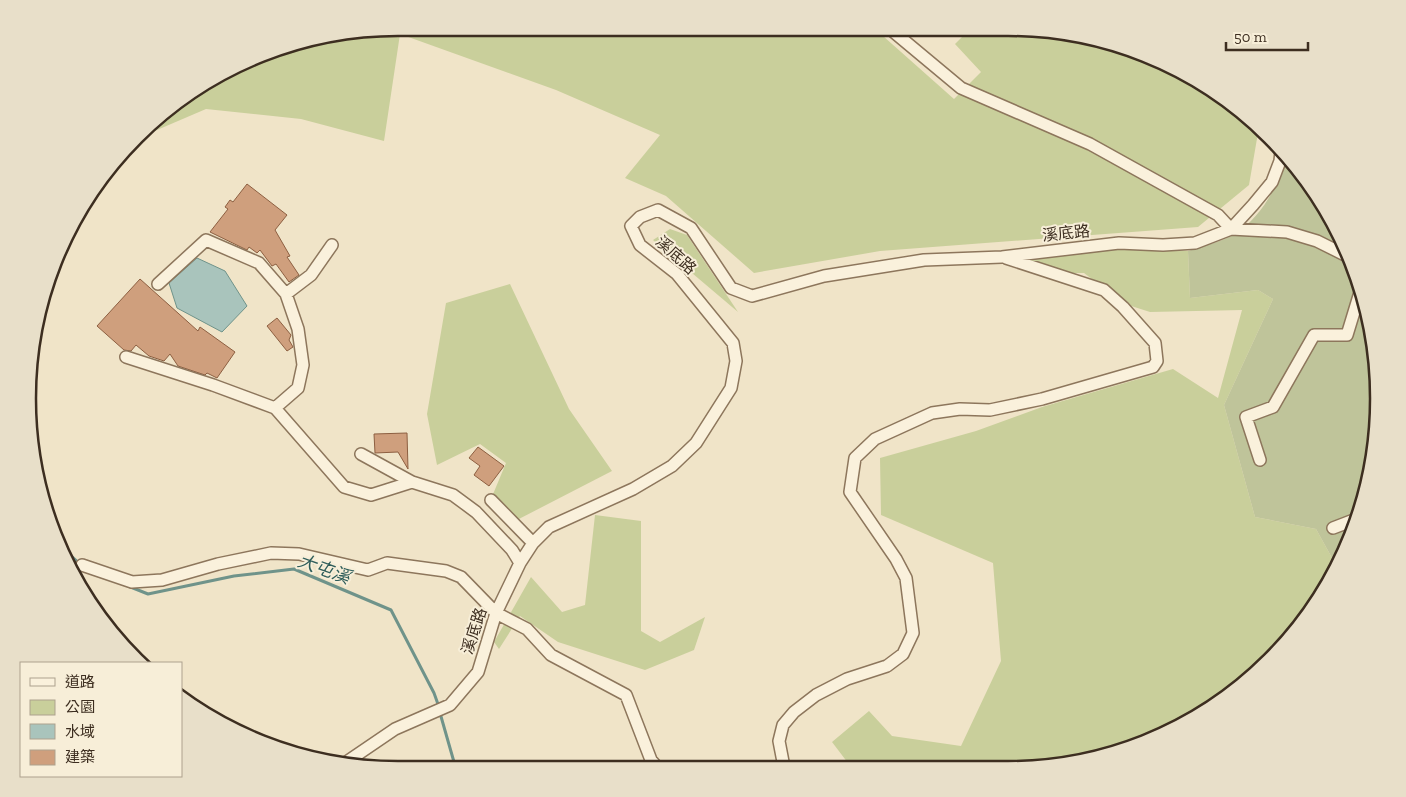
<svg xmlns="http://www.w3.org/2000/svg" width="1406" height="797" viewBox="0 0 1406 797" font-family="'Zilla Slab','Noto Sans TC',serif">
	<style>
		.green { fill: #c9cf9b }
		.cemetery { fill: #bfc49a }
		.water { fill: #a9c4bc; stroke: #6f938a }
		.lines { fill: none; stroke-linecap: round; stroke-linejoin: round }
		.stream { stroke: #6f938a; stroke-width: 3 }
		.building { fill: #cf9f7d; stroke: #8d5f41 }
		.minor-casing { stroke: #8d765c; stroke-width: 14 }
		.minor { stroke: #faf1dc; stroke-width: 11 }
		.labels { text-anchor: middle; dominant-baseline: central; stroke-width: 4; stroke-linejoin: round; paint-order: stroke }
		.street-label { font-size: 16px; fill: #3d2e20; stroke: #f7eed8 }
		.water-label { font-size: 18px; font-style: italic; fill: #2f5d5a; stroke: #f7eed8 }
		.rim { fill: none; stroke: #3d2e20; stroke-width: 2.5 }
	</style>
	<rect width="100%" height="100%" fill="#f0e4c8"/>
	<path class="green" d="M399,28H874L954,99L981,72L955,44L971,28H1031L1104,40L1193,77L1259,127L1249,185L1198,227L880,251L754,273L666,196L625,178L660,135L556,90L400,34L384,141L301,119L206,109L143,136L173,104L280,47Z
		M670,229L687,235L738,312L653,240Z
		M1102,248L1188,251L1190,298L1258,290L1273,299L1224,405L1255,517L1316,529L1337,567L1329,584L1270,661L1213,707L1127,750L1056,766L851,767L832,742L869,711L892,736L961,746L1001,661L993,563L881,515L880,458L976,431L1042,407L1173,369L1218,398L1242,310L1150,312L1125,304L1084,273H1030L1009,258Z
		M510,284L569,409L612,471L515,521L491,499L506,463L480,444L437,465L427,414L446,303Z
		M595,515L641,521V631L660,642L705,617L694,650L645,670L558,642L520,616L499,649L494,642L531,577L562,612L585,605Z"/>
	<path class="cemetery" d="M1283,153C1372,248 1401,395 1359,518C1353,535 1344,551 1337,567L1316,529L1255,517L1224,405L1273,299L1258,290L1190,298L1188,251C1202,246 1222,242 1235,234C1261,217 1282,183 1283,153Z"/>
	<path class="water" d="M197,258L225,271L247,306L222,332L177,308L169,283Z"/>
	<g class="lines">
		<path class="stream" d="M58,544L80,564
			M128,586L148,594L234,576L294,569L391,610L434,693L439,707
			M440,713L454,762L460,768"/>
	</g>
	<path class="building" d="M247,184L287,215L275,230L290,256L287,257L299,275L289,282L276,264L272,266L260,250L257,253L249,247L247,250L210,232L228,209L225,207L230,200L233,202Z
		M140,279L198,331L200,327L235,352L217,378L207,373L205,375L178,366L170,354L164,361L149,356L136,345L131,351L124,350L97,326Z
		M277,318L291,335L289,340L293,347L287,351L267,326Z
		M407,433L408,469L398,452L375,453L374,434Z
		M478,447L504,466L489,486L474,475L480,466L469,458Z"/>
	<g class="lines">
		<defs>
			<path id="minor" d="M889,28L961,88L1090,144L1218,215L1231,229L1287,232L1317,241L1349,257
				M158,284L206,240L259,263L286,294L298,329L303,365L298,388L275,408
				M286,294L311,275L332,245
				M126,357L213,385L275,408L344,487L371,495L412,482L453,495L476,512L512,550L520,563
				M361,454L412,482
				M1260,460L1246,417L1273,407L1314,335H1347L1361,289
				M491,500L533,543
				M1333,528L1359,518
				M82,565L132,582L162,580L218,564L271,553L299,554L368,570L387,563L446,571L461,577L496,613L527,629L551,655L626,695L651,760L658,768
				M345,763L395,729L450,705L478,672L496,613L520,563L533,543L549,527L633,489L672,466L696,443L731,388L736,361L733,343L677,274L640,245L631,226L640,217L658,210L691,228L731,288L752,296L824,276L924,260L1002,257L1119,243L1163,245L1195,243L1231,229L1253,205L1272,182L1280,161L1281,151
				M784,767L779,741L783,725L794,712L816,695L847,679L887,666L903,654L913,633L906,578L896,559L850,492L855,458L875,439L932,413L960,409L990,410L1042,399L1153,367L1157,361L1155,343L1123,307L1104,290L1006,258"/>
		</defs>
		<use href="#minor" class="minor-casing"/>
		<use href="#minor" class="minor"/>
	</g>
	<g class="labels">
		<g class="street-label">
			<text transform="translate(1066 233) rotate(-6)">溪底路</text>
			<text transform="translate(676 255) rotate(42)">溪底路</text>
			<text transform="translate(474 631) rotate(-72)">溪底路</text>
		</g>
		<g class="water-label">
			<text transform="translate(324 569) rotate(20)">大屯溪</text>
		</g>
	</g>
	<path d="M0 0H1406V797H0ZM398 36H1008A362 362 0 0 1 1370 398V399A362 362 0 0 1 1008 761H398A362 362 0 0 1 36 399V398A362 362 0 0 1 398 36Z" fill="#e8dfc9" fill-rule="evenodd"/>
	<path class="rim" d="M398 36H1008A362 362 0 0 1 1370 398V399A362 362 0 0 1 1008 761H398A362 362 0 0 1 36 399V398A362 362 0 0 1 398 36Z"/>
	<rect x="20" y="662" width="162" height="115" fill="#f7eed8" stroke="#ada18e"/>
	<rect x="30" y="678" width="25" height="8" fill="#faf1dc" stroke="#ada18e"/>
	<text x="65" y="687" font-size="15" fill="#3d2e20">道路</text>
	<rect x="30" y="700" width="25" height="15" fill="#c9cf9b" stroke="#ada18e"/>
	<text x="65" y="712" font-size="15" fill="#3d2e20">公園</text>
	<rect x="30" y="724" width="25" height="15" fill="#a9c4bc" stroke="#ada18e"/>
	<text x="65" y="737" font-size="15" fill="#3d2e20">水域</text>
	<rect x="30" y="750" width="25" height="15" fill="#cf9f7d" stroke="#ada18e"/>
	<text x="65" y="762" font-size="15" fill="#3d2e20">建築</text>
	<path d="M1226 42v8h82v-8" fill="none" stroke="#3d2e20" stroke-width="2.5"/>
	<text x="1234" y="42" font-size="15" fill="#3d2e20" stroke="#f7eed8" stroke-width="4" paint-order="stroke">50 m</text>
</svg>
